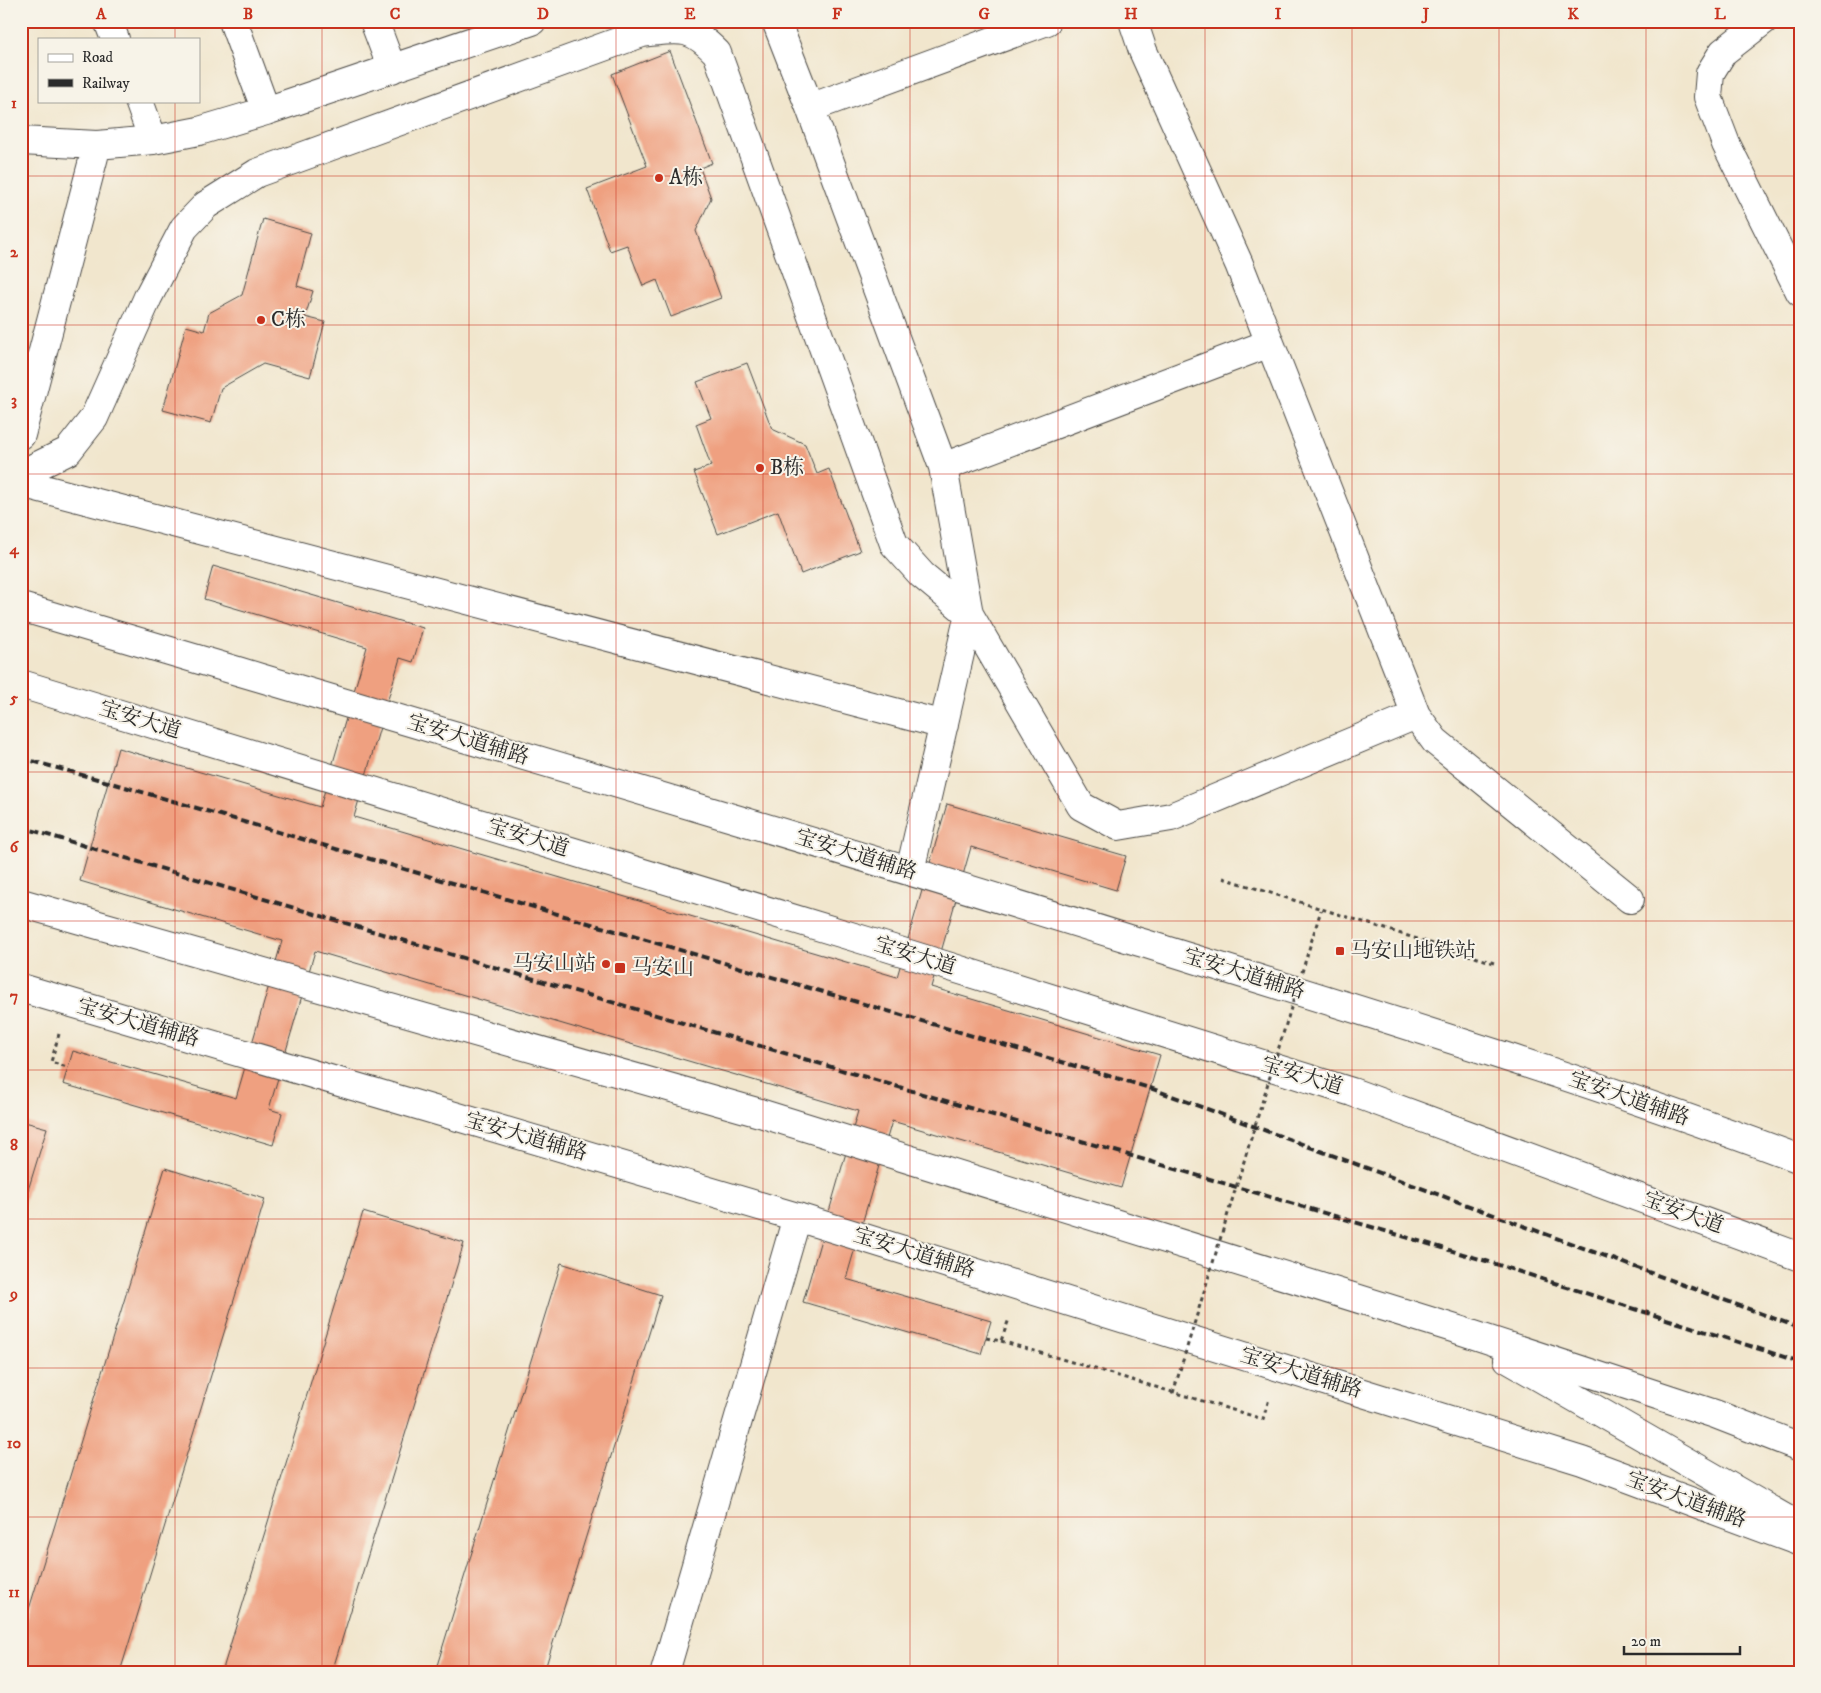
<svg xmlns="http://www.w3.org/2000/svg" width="1821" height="1693" viewBox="0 0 1821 1693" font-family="'IM FELL DW Pica','Noto Serif SC',serif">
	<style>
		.building { fill: #efa080 }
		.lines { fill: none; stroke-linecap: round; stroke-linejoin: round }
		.minor-casing { stroke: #494743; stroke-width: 30 }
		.secondary-casing { stroke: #494743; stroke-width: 30 }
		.primary-casing { stroke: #494743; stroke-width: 30 }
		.path { stroke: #494743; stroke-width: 3; stroke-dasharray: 4 4; stroke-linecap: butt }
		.minor { stroke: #fff; stroke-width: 28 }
		.secondary { stroke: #fff; stroke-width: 28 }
		.primary { stroke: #fff; stroke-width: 28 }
		.rail { stroke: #2b2b2b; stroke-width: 4; stroke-dasharray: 8 4; stroke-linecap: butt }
		.path-bridge { stroke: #494743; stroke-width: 3; stroke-dasharray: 4 4; stroke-linecap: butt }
		.grid { fill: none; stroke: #c8321e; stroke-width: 1; stroke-opacity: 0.55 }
		.poi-dot { fill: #c8321e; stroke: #f7f3e8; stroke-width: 2 }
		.labels { text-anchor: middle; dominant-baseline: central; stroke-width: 4; stroke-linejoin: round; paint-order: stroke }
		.poi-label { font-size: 21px; fill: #2b2b2b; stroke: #f7f3e8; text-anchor: start }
		.street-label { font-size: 21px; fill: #2b2b2b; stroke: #f7f3e8 }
		.neatline { fill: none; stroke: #c8321e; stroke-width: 2 }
		.grid-label { font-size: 16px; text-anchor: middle; font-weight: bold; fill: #c8321e }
	</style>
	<rect width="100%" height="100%" fill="#f7f3e8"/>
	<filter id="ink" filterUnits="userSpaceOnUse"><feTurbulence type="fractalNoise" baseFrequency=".02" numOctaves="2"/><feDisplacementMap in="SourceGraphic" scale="10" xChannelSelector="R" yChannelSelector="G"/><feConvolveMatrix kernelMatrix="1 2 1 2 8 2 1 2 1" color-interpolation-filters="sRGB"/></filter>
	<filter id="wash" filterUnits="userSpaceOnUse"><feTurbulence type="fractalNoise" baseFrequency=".0096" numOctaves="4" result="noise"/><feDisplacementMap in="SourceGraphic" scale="20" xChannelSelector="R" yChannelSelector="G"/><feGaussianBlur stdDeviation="1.12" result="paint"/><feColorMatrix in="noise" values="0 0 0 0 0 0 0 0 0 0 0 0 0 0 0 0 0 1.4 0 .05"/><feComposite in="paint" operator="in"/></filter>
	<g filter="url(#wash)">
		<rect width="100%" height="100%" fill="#f1e6cd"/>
		<g id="blocks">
			<path class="building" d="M670,51L712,163L700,168L711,198L696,231L721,298L671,317L657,280L643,286L627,245L610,251L587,189L647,166L612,74Z
				M263,219L311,233L297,286L313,291L305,317L325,322L310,377L263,364L221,388L211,423L163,410L186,326L204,331L209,313L242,295Z
				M747,363L772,429L805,444L817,474L829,469L860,551L801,574L778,511L718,534L694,472L711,466L696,424L711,418L697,382Z
				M213,566L423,628L413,662L400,658L354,817L897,977L947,804L1126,856L1116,890L971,847L931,987L1160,1055L1121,1188L892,1121L846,1279L991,1321L981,1354L803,1302L858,1111L315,951L269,1109L282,1113L273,1145L63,1084L73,1051L236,1098L282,941L80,881L118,748L320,807L367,647L204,599Z
				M21,1121L47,1128L22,1210H21Z
				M165,1168L265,1199L120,1672H21V1635Z
				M363,1212L464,1243L332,1672H222Z
				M561,1263L661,1295L544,1672H435Z"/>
		</g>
	</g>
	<g filter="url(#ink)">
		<use href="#blocks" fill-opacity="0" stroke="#494743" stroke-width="1"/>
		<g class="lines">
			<defs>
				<path id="minor" d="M108,21L115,39
					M233,21L266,111
					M374,21L392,69
					M776,21L810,108L943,467L969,614L910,871
					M1133,21L1143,51L1239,264L1416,715L1435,741L1630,899
					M1763,21L1723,52L1710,73L1708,97L1726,144L1800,292
					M139,101L153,140
					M810,108L1047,21
					M21,141L97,145L153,140L199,131L266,111L532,21
					M21,435L97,145
					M943,467L1270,343
					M21,474L68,451L94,418L148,297L184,228L206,205L257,173L642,33C680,29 689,24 717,53L894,544L922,575L969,614L1081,806L1118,826L1171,817L1416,715
					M21,483L944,725
					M665,1672L797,1217"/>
				<path id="secondary" d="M21,607C392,717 763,825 1133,940C1356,1009 1581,1077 1800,1159
					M21,988L797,1217L1350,1389L1582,1461L1800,1542"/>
				<path id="primary" d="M21,684L867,941L1352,1092L1800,1257
					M21,903L760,1113L1459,1330L1715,1414L1800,1447
					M1508,1359L1800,1527"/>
			</defs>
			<use href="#minor" class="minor-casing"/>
			<use href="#secondary" class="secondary-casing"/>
			<use href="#primary" class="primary-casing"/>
			<path class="path" d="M1223,878L1494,963
				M59,1034L51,1062L67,1067
				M986,1338L1001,1341L1009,1319
				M1001,1341L1263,1419L1269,1399"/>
			<use href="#minor" class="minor"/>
			<use href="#secondary" class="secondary"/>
			<use href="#primary" class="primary"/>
			<path class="rail" d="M21,758L108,782L1150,1088L1800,1328
				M21,827L1483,1260L1800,1362"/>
			<path class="path-bridge" d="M1173,1393L1321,910"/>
		</g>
	</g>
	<path class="grid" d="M175,21V39M322,21V1672M469,21V1672M616,21V1672M763,21V1672M910,21V1672M1058,21V1672M1205,21V1672M1352,21V1672M1499,21V1672M1646,21V1672M175,101V1672M21,176H1800M21,325H1800M21,474H1800M21,623H1800M21,772H1800M21,921H1800M21,1070H1800M21,1219H1800M21,1368H1800M21,1517H1800"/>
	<g class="poi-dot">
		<circle cx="659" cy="178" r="5"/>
		<circle cx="261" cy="320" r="5"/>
		<circle cx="760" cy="468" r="5"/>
		<rect x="1335" y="946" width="10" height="10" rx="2.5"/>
		<circle cx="606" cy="964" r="5"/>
		<rect x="614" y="962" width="12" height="12" rx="2.5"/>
	</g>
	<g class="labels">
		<g class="poi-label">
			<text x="669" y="178">A栋</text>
			<text x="271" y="320">C栋</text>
			<text x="770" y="468">B栋</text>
			<text x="1350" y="951">马安山地铁站</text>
			<text x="596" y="964" text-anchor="end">马安山站</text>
			<text x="631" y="968">马安山</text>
		</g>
		<g class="street-label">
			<text transform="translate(140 720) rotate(17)">宝安大道</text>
			<text transform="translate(468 740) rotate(17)">宝安大道辅路</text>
			<text transform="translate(528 838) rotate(17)">宝安大道</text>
			<text transform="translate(856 855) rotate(17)">宝安大道辅路</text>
			<text transform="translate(915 956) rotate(17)">宝安大道</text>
			<text transform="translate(1244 974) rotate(17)">宝安大道辅路</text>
			<text transform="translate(138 1023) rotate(16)">宝安大道辅路</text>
			<text transform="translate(1302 1076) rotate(17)">宝安大道</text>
			<text transform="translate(1629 1099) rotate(19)">宝安大道辅路</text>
			<text transform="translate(526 1137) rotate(16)">宝安大道辅路</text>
			<text transform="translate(1683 1213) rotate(20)">宝安大道</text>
			<text transform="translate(914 1253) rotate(17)">宝安大道辅路</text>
			<text transform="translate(1301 1373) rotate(17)">宝安大道辅路</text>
			<text transform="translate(1686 1500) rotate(20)">宝安大道辅路</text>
		</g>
	</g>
	<rect width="1821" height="1693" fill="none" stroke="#f7f3e8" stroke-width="55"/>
	<rect x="38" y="38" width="162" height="65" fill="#f7f3e8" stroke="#a5a39c"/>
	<rect x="48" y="54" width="25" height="8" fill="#ffffff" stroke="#a5a39c"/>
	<text x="82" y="62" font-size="15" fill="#2b2b2b">Road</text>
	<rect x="48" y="79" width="25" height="8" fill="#2b2b2b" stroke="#a5a39c"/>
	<text x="82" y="88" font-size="15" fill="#2b2b2b">Railway</text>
	<path d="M1624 1646v8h116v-8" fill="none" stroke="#2b2b2b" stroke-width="2.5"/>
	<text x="1631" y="1646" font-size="15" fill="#2b2b2b" stroke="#f7f3e8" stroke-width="4" paint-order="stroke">20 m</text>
	<rect x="28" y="28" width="1766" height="1638" class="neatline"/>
	<g class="grid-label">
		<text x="101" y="19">A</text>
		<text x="248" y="19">B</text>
		<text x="395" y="19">C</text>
		<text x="543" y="19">D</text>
		<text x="690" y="19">E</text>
		<text x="837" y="19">F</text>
		<text x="984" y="19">G</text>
		<text x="1131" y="19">H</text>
		<text x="1278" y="19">I</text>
		<text x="1426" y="19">J</text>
		<text x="1573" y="19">K</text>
		<text x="1720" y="19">L</text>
		<text x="14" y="108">1</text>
		<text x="14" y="257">2</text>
		<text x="14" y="405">3</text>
		<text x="14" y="554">4</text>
		<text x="14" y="703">5</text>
		<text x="14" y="852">6</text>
		<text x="14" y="1001">7</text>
		<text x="14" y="1150">8</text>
		<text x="14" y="1299">9</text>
		<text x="14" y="1448">10</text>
		<text x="14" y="1597">11</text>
	</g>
</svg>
